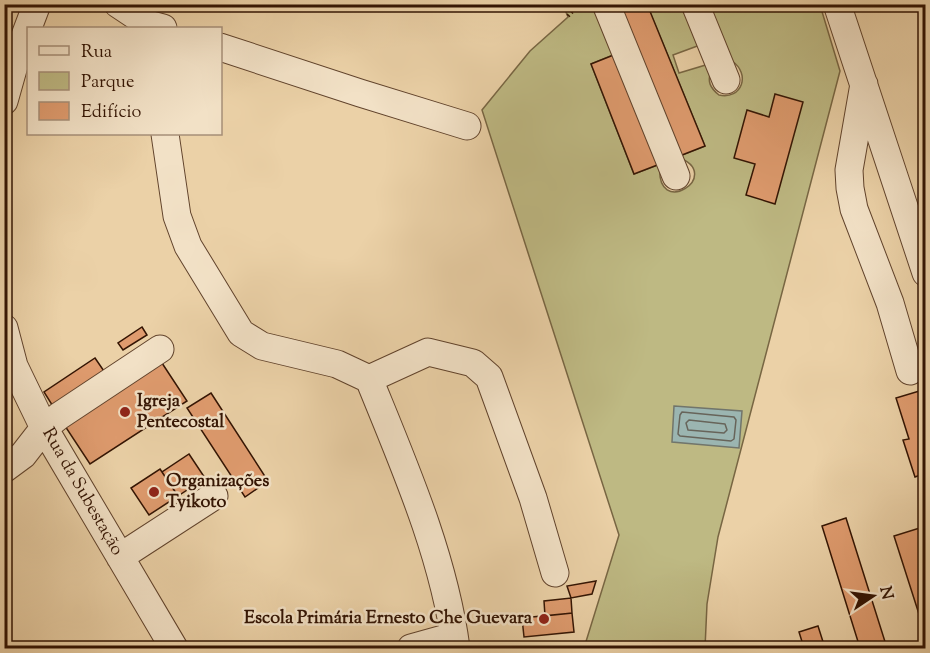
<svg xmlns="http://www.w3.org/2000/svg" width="930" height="653" viewBox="0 0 930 653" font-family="'Sorts Mill Goudy',serif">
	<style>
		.green { fill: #beb983; stroke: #786643; stroke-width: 1.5 }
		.water { fill: #9bb5b1; stroke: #71756b; stroke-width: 1.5 }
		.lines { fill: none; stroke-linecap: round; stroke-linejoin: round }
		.shore { stroke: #67645a; stroke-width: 1.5 }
		.building { fill: #df9b6e; stroke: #331403; stroke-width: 1.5 }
		.minor-casing { stroke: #61432c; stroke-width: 29 }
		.path { stroke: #331403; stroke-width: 4; stroke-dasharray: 1.5 3; stroke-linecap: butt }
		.minor { stroke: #f2e1c6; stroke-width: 27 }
		.poi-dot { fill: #8f2418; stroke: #f2e1c6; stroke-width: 2 }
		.labels { text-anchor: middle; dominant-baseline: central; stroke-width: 5; stroke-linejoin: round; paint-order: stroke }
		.poi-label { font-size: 18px; font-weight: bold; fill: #331403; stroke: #f2e1c6; text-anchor: start }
		.street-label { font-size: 18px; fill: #331403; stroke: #f2e1c6 }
	</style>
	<rect width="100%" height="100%" fill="#ebd1a7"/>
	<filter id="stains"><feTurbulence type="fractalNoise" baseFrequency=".00333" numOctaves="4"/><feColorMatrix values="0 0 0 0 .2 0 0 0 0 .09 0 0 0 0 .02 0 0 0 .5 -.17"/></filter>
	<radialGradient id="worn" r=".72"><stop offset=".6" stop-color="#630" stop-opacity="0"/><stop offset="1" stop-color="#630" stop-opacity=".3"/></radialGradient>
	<path class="green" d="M563,5H595L616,54L591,64L634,174L660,164C654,222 727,174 677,157L705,146L647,5H685L700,45L673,55L679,73L709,64L711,71C707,81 710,88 719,95C742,100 751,74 732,61L705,5H820L840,71L718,537L707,604L705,648H584L619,535L482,110L530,51L568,17Z"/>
	<path class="water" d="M674,406L742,411L739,448L672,442Z"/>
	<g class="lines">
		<path class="shore" d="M682,412L734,417L736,420L734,439L731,441L680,436L678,434L680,415Z
			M689,420L725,424L727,430L724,433L688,430L686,423Z"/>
	</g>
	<path class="building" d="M615,4H647L705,146L677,157Z
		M616,54L660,164L634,174L591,64Z
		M775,94L803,102L775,204L746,195L755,164L734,158L747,110L769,117Z
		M142,327L147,335L123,350L118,343Z
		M95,358L106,374L54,408L44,392Z
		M160,360L187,401L90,464L63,423Z
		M926,389V482L923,474L915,477L903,440L909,439L896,398Z
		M211,393L268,481L245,497L187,408Z
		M189,454L205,478L178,496L162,472Z
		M160,469L178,496L149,515L131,488Z
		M846,518L887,648H860L822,526Z
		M926,526V636L894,536Z
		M596,581L592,594L571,598L567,586Z
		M571,598L572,613L545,616L544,601Z
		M572,613L574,632L524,637L522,618Z
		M818,626L825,648H804L799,632Z"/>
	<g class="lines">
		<defs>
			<path id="minor" d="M118,4L148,24L163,28
				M606,4L676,176
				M695,4L726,80
				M837,4L926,273
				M220,47L360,93L467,126
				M864,84L849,170L850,188L854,209L890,303L910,371
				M4,101L15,62L37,4
				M165,134L177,216L188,246L241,333L262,346L337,364L369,379C404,465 444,556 456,648
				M4,328L14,366L44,428L174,648
				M369,379L428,352L473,363L489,377L533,498L555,573
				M4,469L23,455L44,428L59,416L160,349
				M120,557L214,496
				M411,648L454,636"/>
		</defs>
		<use href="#minor" class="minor-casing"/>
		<path class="path" d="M568,16L579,4"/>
		<use href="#minor" class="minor"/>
	</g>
	<g class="poi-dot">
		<circle cx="125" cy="412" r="6"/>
		<circle cx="154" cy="492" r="6"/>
		<circle cx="544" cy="619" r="6"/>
	</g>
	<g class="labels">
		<g class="poi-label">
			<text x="137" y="402">Igreja<tspan x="137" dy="21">Pentecostal</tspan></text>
			<text x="166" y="482">Organizações<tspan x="166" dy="21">Tyikoto</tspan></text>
			<text x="532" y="619" text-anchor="end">Escola Primária Ernesto Che Guevara</text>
		</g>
		<g class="street-label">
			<text transform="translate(82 492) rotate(60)">Rua da Subestação</text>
		</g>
	</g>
	<rect width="930" height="653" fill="none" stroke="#ebd1a7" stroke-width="24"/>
	<rect x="6" y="6" width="918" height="641" fill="none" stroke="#331403" stroke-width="3"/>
	<rect x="12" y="12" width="906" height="629" fill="none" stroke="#331403" stroke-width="1.5"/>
	<rect x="27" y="27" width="195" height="108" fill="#f2e1c6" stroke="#a68f78" stroke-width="1.5"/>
	<rect x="39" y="46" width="30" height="9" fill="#f2e1c6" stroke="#a68f78" stroke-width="1.5"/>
	<text x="81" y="57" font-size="18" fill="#331403">Rua</text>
	<rect x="39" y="72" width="30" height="18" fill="#beb983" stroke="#a68f78" stroke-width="1.5"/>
	<text x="81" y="87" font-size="18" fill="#331403">Parque</text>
	<rect x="39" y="102" width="30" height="18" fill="#df9b6e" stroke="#a68f78" stroke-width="1.5"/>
	<text x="81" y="117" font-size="18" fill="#331403">Edifício</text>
	<g transform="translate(873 596) rotate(77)" stroke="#f2e1c6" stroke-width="4.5" paint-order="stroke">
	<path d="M0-4.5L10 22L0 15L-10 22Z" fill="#331403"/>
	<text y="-9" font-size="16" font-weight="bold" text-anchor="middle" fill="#331403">N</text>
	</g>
	<rect width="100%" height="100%" filter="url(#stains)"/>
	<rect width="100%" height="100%" fill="url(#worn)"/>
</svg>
